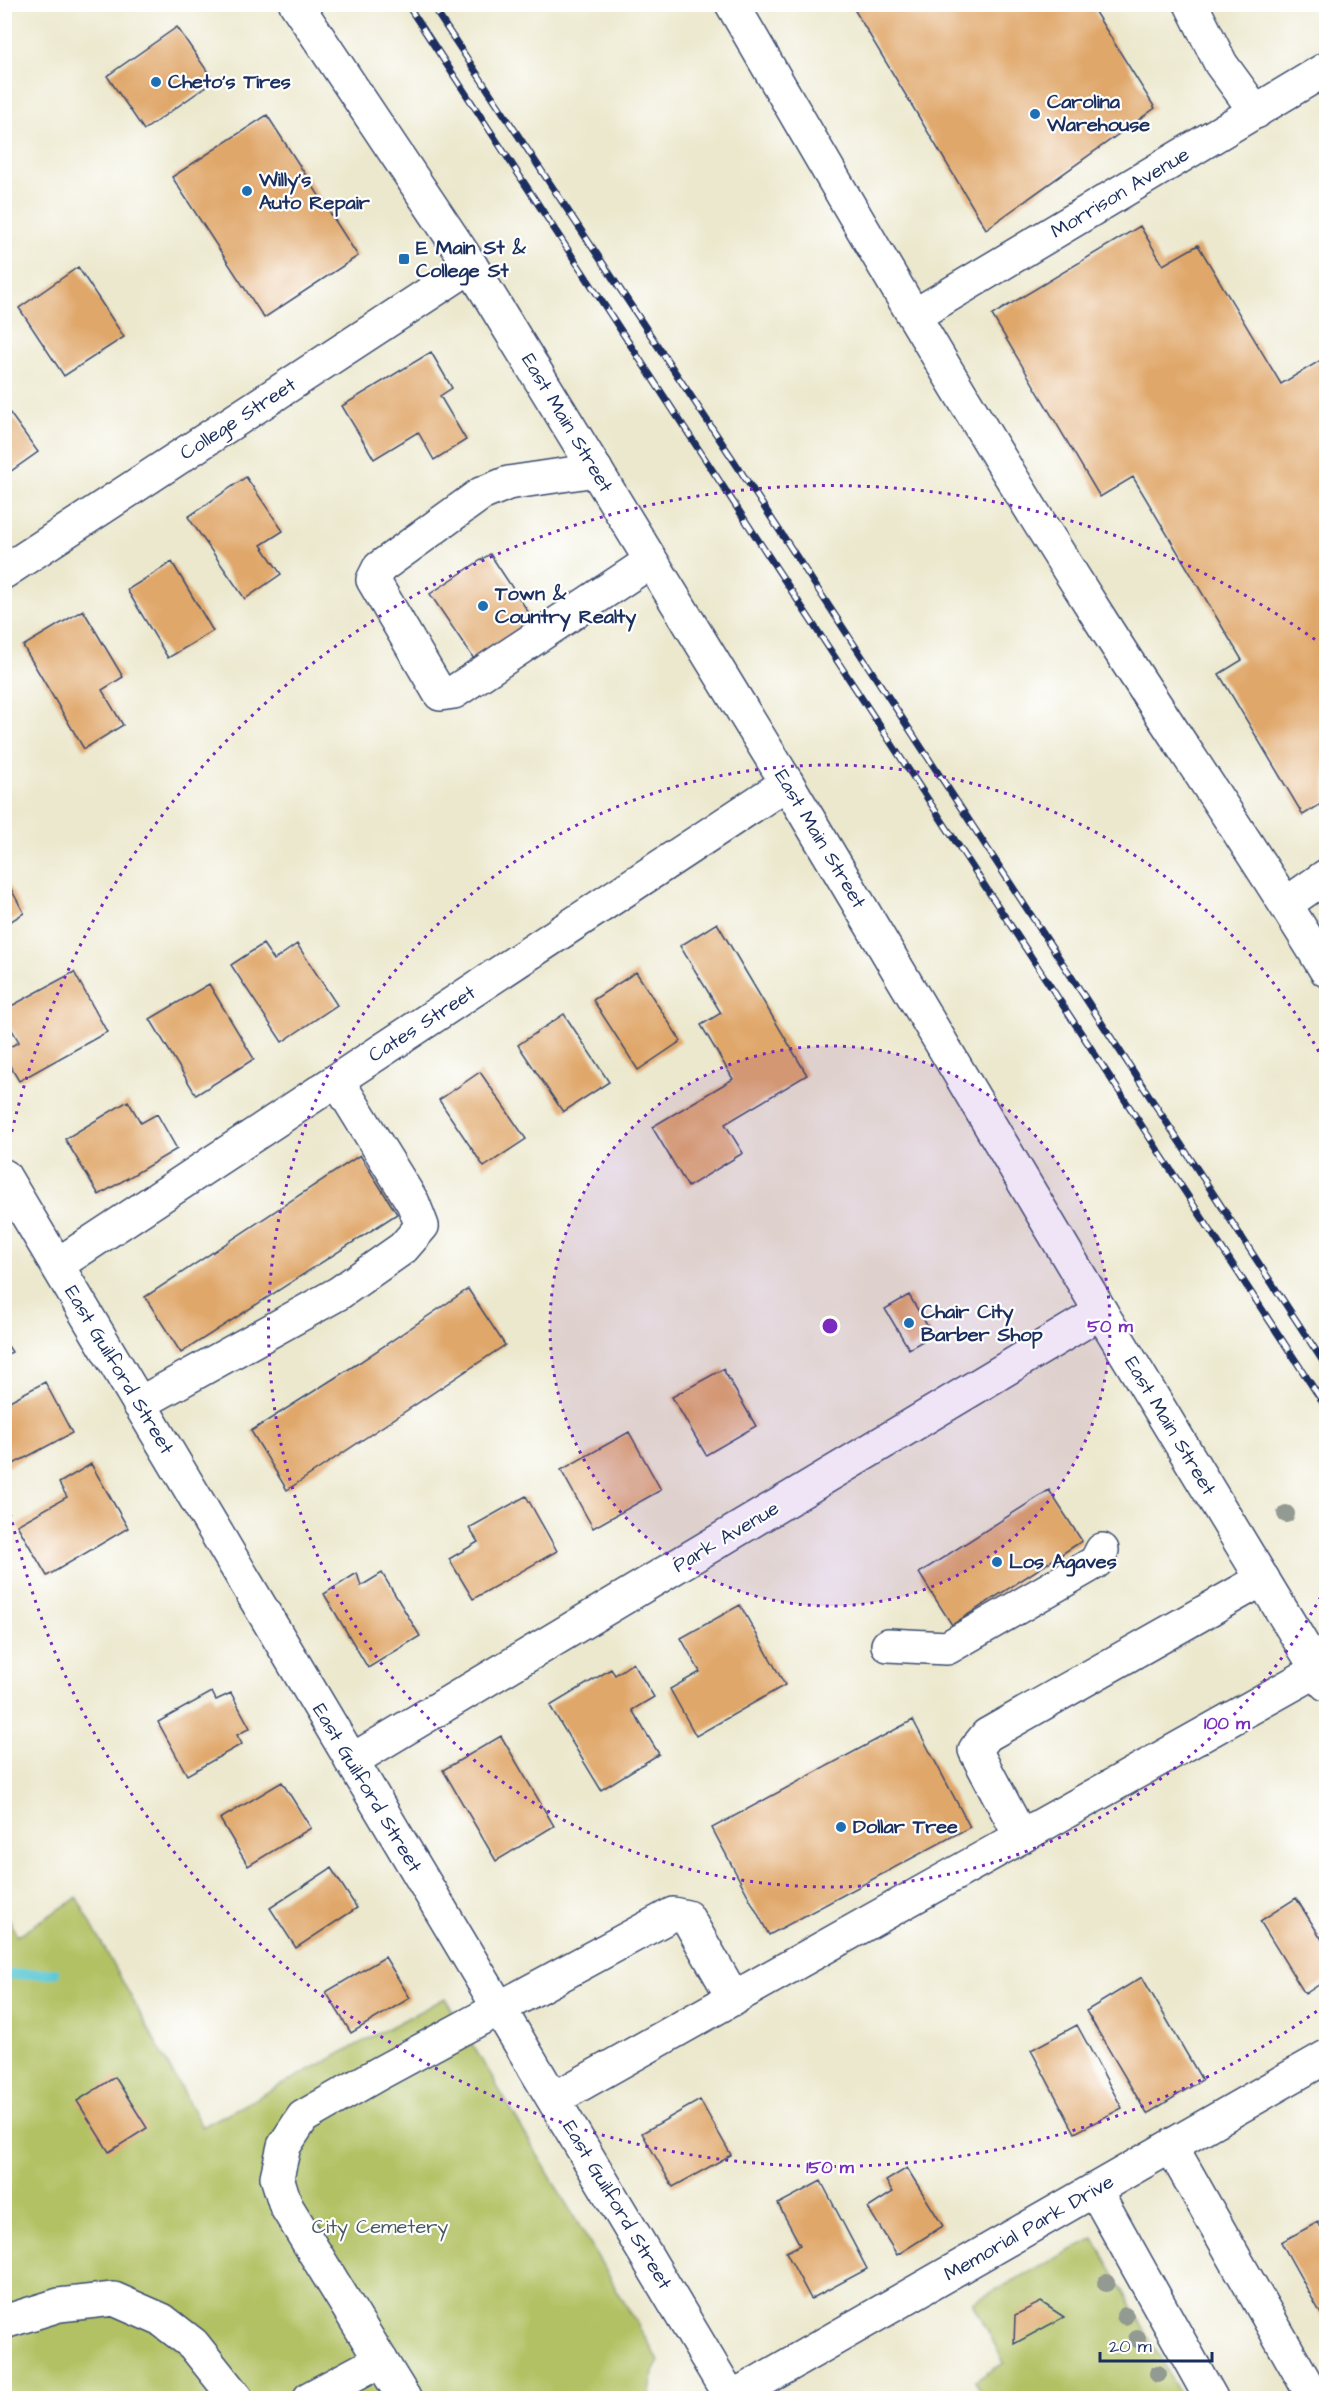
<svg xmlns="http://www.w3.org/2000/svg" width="1331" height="2403" viewBox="0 0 1331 2403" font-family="'Architects Daughter',sans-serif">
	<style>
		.green { fill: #b2c163; stroke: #667860; stroke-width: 1.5 }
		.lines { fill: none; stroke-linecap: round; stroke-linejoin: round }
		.stream { stroke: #5dc9d5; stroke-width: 10 }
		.building { fill: #e0a76b }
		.minor-casing { stroke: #3a4b6f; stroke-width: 36 }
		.major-casing { stroke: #3a4b6f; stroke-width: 36 }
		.minor { stroke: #fff; stroke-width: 33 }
		.major { stroke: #fff; stroke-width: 33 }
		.rail-casing { stroke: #1b2f5e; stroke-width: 7 }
		.rail { stroke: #fff; stroke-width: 4.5; stroke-dasharray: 14; stroke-linecap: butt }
		.tree { fill: #929a92 }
		.ring { fill: none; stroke: #7b2cbf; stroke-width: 3; stroke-dasharray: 3 6 }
		.poi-dot { fill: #1f6fb2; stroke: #fff; stroke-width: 2 }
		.labels { text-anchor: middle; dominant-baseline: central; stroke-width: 4.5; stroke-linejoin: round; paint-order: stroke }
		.poi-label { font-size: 20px; font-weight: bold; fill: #1b2f5e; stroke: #fff; text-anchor: start }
		.street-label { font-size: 20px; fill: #1b2f5e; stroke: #fff }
		.park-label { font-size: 20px; fill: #485b60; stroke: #fff }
		.centre { fill: #7b2cbf; stroke: #fff; stroke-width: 3 }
		.ring-label { font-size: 18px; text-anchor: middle; font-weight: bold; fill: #7b2cbf; stroke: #fff; stroke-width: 4.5; stroke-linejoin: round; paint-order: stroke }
	</style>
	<rect width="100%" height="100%" fill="#fff"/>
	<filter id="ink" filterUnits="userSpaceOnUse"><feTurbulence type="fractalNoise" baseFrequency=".0167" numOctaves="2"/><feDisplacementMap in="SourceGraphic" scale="12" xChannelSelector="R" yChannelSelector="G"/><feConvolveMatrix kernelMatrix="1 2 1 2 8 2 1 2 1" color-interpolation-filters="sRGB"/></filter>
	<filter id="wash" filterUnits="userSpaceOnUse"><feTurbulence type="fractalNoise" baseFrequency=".008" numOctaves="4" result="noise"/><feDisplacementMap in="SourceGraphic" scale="24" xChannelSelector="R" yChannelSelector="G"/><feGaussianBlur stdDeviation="1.35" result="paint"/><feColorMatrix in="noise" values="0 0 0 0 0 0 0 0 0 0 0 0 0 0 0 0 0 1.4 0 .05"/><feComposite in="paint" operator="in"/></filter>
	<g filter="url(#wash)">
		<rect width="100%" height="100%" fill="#ece8ce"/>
		<path class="green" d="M77,1898L202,2127L445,1998L659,2361L653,2372L650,2394L643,2398H5L4,1910L17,1936Z
			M1094,2238L1182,2398H984L975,2381L1004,2363L973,2302Z"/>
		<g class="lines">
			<path class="stream" d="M4,1975L55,1973"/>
		</g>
		<g id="blocks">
			<path class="building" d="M851,4H1090L1155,108L986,229Z
				M177,27L214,81L144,130L107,76Z
				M267,115L358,256L264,318L172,177Z
				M1140,226L1163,265L1198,245L1281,384L1326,357V801L1303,815L1219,674L1242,660L1133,477L1100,497L992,315Z
				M78,267L124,337L64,376L19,308Z
				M431,352L452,388L440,396L466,440L434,460L418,432L374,459L342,406Z
				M4,405L38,452L4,476Z
				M246,477L283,531L261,545L281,574L245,599L188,517Z
				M490,554L533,619L474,659L430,594Z
				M172,562L213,631L168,658L127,590Z
				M83,610L123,677L102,690L123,725L84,749L23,646Z
				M5,878L24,913L5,925Z
				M717,923L807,1075L725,1124L743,1153L688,1187L652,1127L733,1079L701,1025L721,1013L680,946Z
				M263,944L274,960L297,944L337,1005L282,1042L231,965Z
				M74,972L107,1032L19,1081L4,1056V1050L19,1042L4,1016V1010Z
				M636,972L681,1041L638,1070L593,1000Z
				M209,984L254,1059L196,1095L150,1019Z
				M564,1014L609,1082L563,1112L518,1045Z
				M480,1072L526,1139L484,1167L439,1100Z
				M128,1101L141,1123L157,1114L177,1149L99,1195L65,1139Z
				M360,1155L397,1214L181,1353L145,1297Z
				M468,1289L505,1345L287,1490L251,1431L360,1362Z
				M909,1295L933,1335L909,1349L885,1309Z
				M4,1340L12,1352L4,1356Z
				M723,1369L756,1426L706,1455L672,1397Z
				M45,1382L72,1433L4,1469V1404Z
				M629,1432L661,1490L593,1528L561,1470Z
				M91,1464L128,1528L47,1576L17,1525L67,1497L59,1483Z
				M1049,1490L1082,1541L952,1625L919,1573Z
				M526,1496L557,1551L473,1599L449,1559L478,1542L469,1528Z
				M357,1573L361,1586L382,1573L420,1636L368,1668L324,1594Z
				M740,1605L785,1685L696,1736L670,1689L700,1672L681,1638Z
				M633,1663L654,1697L632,1710L659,1754L601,1790L550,1706L611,1669L615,1675Z
				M212,1692L216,1700L231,1693L250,1728L237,1735L242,1744L187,1775L158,1722Z
				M913,1720L970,1827L769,1935L712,1828Z
				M501,1736L554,1826L496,1861L443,1770Z
				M282,1782L311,1828L248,1866L220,1819Z
				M331,1868L357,1908L296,1948L270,1908Z
				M1296,1898L1326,1946V1980L1305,1994L1260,1921Z
				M385,1957L410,1998L351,2033L326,1992Z
				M1142,1977L1202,2080L1147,2114L1086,2011Z
				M1077,2025L1122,2108L1075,2133L1031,2050Z
				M115,2077L147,2128L109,2152L77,2101Z
				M700,2100L731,2155L673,2187L642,2133Z
				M907,2168L943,2226L897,2255L868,2208L893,2192L886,2181Z
				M821,2181L867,2269L811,2299L786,2252L800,2245L778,2204Z
				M1318,2222L1326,2237V2323L1281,2242Z
				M1041,2302L1064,2317L1014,2344L1015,2315Z"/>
		</g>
	</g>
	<g filter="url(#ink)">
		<use href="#blocks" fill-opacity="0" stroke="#3a4b6f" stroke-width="1.5"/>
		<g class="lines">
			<defs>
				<path id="minor" d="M732,4C851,210 970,415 1098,616C1173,735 1254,850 1326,970
					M1191,4L1221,64L1256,112
					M914,316L1326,69
					M596,470L508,483L481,494L379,568L373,580L440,694L454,692L651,561
					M4,572L471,266
					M1286,904L1326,876
					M4,1176L731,2398
					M57,1265L787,783
					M139,1404L339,1293L403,1248L422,1226L413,1203L337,1080
					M888,1645L947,1648L1096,1562L1102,1550
					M351,1761L1101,1312
					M1021,1837L975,1750L987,1735L1263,1579
					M554,2099L1318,1670
					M1171,2146L1314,2398
					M1095,2190L1211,2398
					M4,2322L59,2305L114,2299L162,2320L193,2344L236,2398
					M310,2398L381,2360
					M404,2398L286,2206L277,2177L284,2146L303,2117L378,2074L673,1914L687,1917L734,1999
					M731,2398L1326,2057"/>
				<path id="major" d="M296,4L471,266L787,783L1101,1312L1326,1684"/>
			</defs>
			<use href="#minor" class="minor-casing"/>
			<use href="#major" class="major-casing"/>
			<use href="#minor" class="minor"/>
			<use href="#major" class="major"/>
			<defs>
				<path id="rail" d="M407,4L1326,1407
					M431,4L734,461L1326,1366"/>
			</defs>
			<use href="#rail" class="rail-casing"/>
			<use href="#rail" class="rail"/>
		</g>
		<g class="tree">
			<circle cx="1286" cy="1514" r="9"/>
			<circle cx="1106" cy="2283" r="9"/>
			<circle cx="1125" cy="2316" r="9"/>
			<circle cx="1137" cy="2339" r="9"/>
			<circle cx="1158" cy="2374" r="9"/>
		</g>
	</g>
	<circle cx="830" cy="1326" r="280" fill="#7b2cbf" fill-opacity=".12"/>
	<g class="ring">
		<circle cx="830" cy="1326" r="280"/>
		<path d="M1325 1589A561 561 0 1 1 1325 1063"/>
		<path d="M1324 2006A841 841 0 0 1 6 1494M6 1158A841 841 0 0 1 1324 646"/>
	</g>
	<g class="poi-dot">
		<circle cx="156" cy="82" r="6"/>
		<circle cx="1035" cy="114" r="6"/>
		<circle cx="247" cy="191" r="6"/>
		<rect x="398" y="253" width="12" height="12" rx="3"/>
		<circle cx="483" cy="606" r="6"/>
		<circle cx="909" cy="1323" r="6"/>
		<circle cx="997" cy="1562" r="6"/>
		<circle cx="841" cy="1827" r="6"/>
	</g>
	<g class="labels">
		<g class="poi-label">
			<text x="168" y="82">Cheto's Tires</text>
			<text x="1047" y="102">Carolina<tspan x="1047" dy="23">Warehouse</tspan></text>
			<text x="259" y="180">Willy's<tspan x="259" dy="23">Auto Repair</tspan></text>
			<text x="416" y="248">E Main St &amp;<tspan x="416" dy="23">College St</tspan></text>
			<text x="495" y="594">Town &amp;<tspan x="495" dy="23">Country Realty</tspan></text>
			<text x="921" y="1312">Chair City<tspan x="921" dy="23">Barber Shop</tspan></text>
			<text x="1009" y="1562">Los Agaves</text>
			<text x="853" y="1827">Dollar Tree</text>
		</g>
		<g class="street-label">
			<text transform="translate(1120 193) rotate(-31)">Morrison Avenue</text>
			<text transform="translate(238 419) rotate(-33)">College Street</text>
			<text transform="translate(567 423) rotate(59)">East Main Street</text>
			<text transform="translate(820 839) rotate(59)">East Main Street</text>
			<text transform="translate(422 1024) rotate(-33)">Cates Street</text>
			<text transform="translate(119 1370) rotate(59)">East Guilford Street</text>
			<text transform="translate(1170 1426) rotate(59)">East Main Street</text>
			<text transform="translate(726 1537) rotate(-31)">Park Avenue</text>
			<text transform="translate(367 1788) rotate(59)">East Guilford Street</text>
			<text transform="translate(617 2205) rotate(59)">East Guilford Street</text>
			<text transform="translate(1029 2228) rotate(-30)">Memorial Park Drive</text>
		</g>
		<g class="park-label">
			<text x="380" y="2227">City Cemetery</text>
		</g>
	</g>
	<circle cx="830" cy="1326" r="9" class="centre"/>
	<g class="ring-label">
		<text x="1110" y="1332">50 m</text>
		<text x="1227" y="1729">100 m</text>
		<text x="830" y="2173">150 m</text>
	</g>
	<rect width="1331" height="2403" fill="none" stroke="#fff" stroke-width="24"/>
	<path d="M1100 2352v9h112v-9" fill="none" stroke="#1b2f5e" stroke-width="3"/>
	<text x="1109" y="2352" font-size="18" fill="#1b2f5e" stroke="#ffffff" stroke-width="4.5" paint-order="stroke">20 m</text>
</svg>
